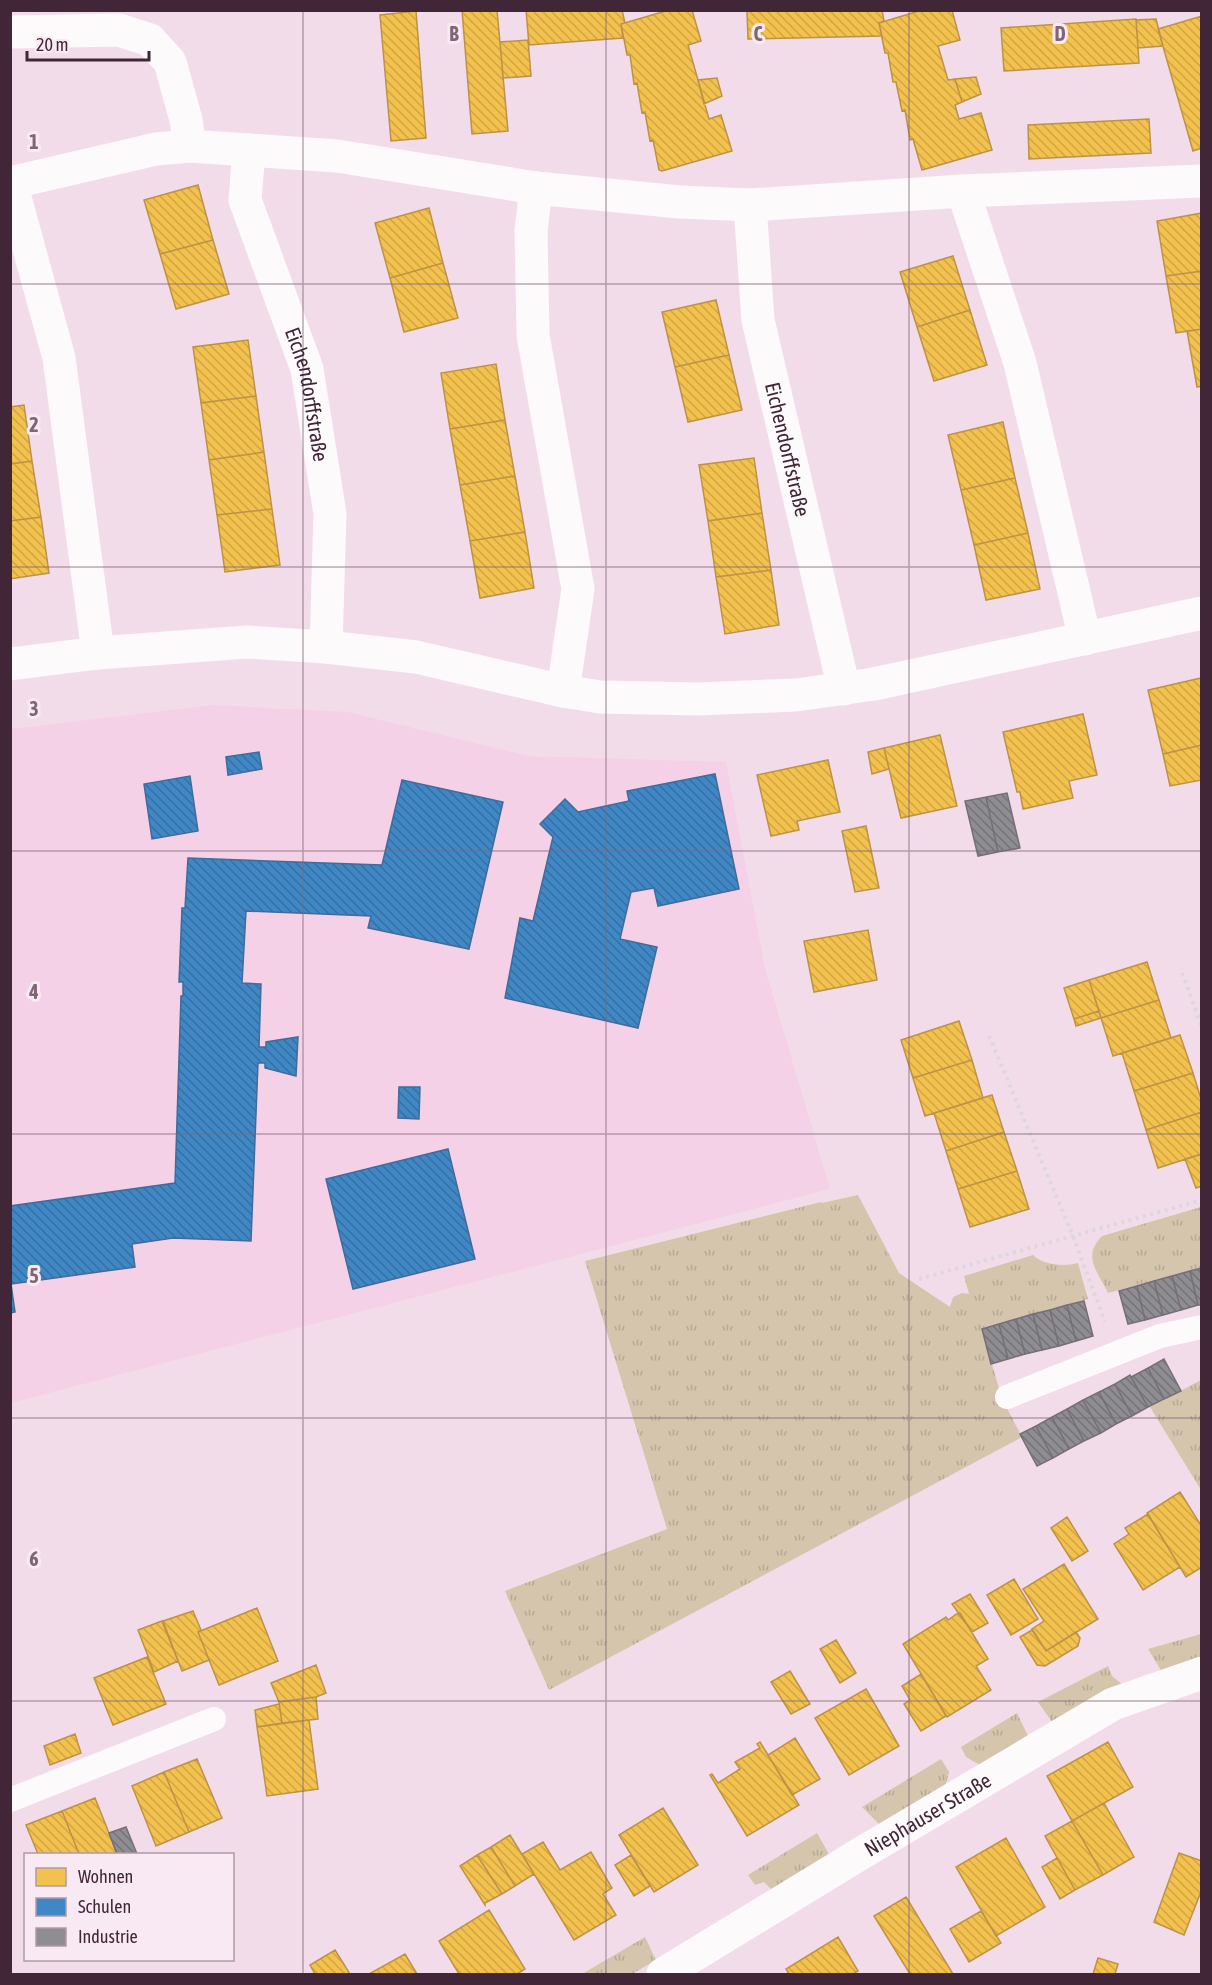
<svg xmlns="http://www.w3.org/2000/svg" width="1212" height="1985" viewBox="0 0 1212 1985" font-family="'Asap Condensed',sans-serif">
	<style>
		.built { fill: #f5d1e7 }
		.grass { fill: url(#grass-tufts) }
		.homes { fill: url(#homes-back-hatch); stroke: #bd9247; stroke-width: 1.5 }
		.schools { fill: url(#schools-back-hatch); stroke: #406b9a; stroke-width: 1.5 }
		.industry { fill: url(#industry-back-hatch); stroke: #766e77; stroke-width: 1.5 }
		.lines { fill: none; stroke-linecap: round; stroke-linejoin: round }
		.path { stroke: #ded6db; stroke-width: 4; stroke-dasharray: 3 4.5; stroke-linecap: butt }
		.lane { stroke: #fdfafc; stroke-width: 24 }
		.street { stroke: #fdfafc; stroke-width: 33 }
		.grid { fill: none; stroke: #7f6676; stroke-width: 1.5; stroke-opacity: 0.55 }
		.labels { text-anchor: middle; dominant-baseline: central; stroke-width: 6; stroke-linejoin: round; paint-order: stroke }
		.street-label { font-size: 21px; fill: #412637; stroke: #f8e9f2 }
		.grid-label { font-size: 20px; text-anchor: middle; font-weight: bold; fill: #7f6676; stroke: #f8e9f2; stroke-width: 6; stroke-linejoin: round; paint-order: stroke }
	</style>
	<defs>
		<pattern id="grass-tufts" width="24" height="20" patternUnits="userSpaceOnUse" patternTransform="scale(1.5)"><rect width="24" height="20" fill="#d4c5ac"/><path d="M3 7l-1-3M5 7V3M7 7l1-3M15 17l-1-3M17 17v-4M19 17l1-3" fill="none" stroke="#b7a995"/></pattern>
		<pattern id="homes-back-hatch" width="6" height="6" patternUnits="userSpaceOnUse" patternTransform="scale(1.5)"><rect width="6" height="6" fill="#f2c14e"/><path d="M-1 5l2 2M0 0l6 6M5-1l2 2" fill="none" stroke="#d1a645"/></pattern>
		<pattern id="schools-back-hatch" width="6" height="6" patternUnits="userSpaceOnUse" patternTransform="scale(1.5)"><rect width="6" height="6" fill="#3f88c5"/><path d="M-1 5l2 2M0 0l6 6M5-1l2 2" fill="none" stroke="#366fa1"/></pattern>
		<pattern id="industry-back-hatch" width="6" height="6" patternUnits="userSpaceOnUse" patternTransform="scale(1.5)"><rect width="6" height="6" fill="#8d8d92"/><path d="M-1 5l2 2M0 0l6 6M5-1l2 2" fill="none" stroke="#757378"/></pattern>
	</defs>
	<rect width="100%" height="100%" fill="#f3dcea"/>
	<path class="built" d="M213,705L348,712L529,756L726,762L765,968L830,1189L11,1403V729Z"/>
	<path class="grass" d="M858,1195L899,1273L950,1307L953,1297L962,1293L969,1294L964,1276L1033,1255C1043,1265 1064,1267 1078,1263L1088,1299L982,1329L1002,1399L1022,1437L549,1690L505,1591L667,1529L585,1261L821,1202L822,1203Z
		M1201,1207V1268L1108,1293C1097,1270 1082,1257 1102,1236Z
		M1201,1380V1490L1150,1407Z
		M1201,1634V1660L1162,1672L1148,1649Z
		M1108,1666L1112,1676L1123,1685L1052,1722L1038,1702Z
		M1017,1713L1028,1736L980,1765L966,1757L961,1747Z
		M941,1759L949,1772L945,1787L880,1825L862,1807Z
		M817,1833L830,1856L772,1890L764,1882L755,1885L748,1875Z
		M645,1937L656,1960L632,1974H582Z"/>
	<path class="homes" d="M462,10H497L508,131L472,134Z
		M526,10H622L625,23L621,24L623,38L529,45Z
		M669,10H692L701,41L688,45L698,80L709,119L721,115L732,151L662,171L659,170L653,140L650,141L645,112L642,113L637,83L634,84L630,55H627L621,24Z
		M882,10L884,21L879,23L882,36L748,39L747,11Z
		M922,10H952L960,40L938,46L948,80L955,79L962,102L955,105L959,119L981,113L992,150L922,170L913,139L910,140L905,110L902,111L896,82H893L888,53H885L879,23Z
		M416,11L426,138L391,141L380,15Z
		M1202,16V148L1193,151L1158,29Z
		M1136,19L1139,63L1004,71L1001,28Z
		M1156,19L1163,46L1138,48L1136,20Z
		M528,40L531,76L503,78L500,42Z
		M976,77L981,94L962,102L955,79Z
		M717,78L722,96L704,104L698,80Z
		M1149,119L1151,153L1029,159L1028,125Z
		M198,185L213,240L160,254L144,200Z
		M429,208L443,263L390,278L375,223Z
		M1202,213V271L1166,276L1157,221Z
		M213,240L229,294L176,309L160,254Z
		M953,256L970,310L917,327L900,272Z
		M443,263L458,318L404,332L390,278Z
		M1202,271V329L1176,333L1166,276Z
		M716,300L729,355L675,367L662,312Z
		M970,310L987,365L934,381L917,327Z
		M1202,329V386L1197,387L1187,331Z
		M248,340L256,396L201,403L193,347Z
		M729,355L742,410L688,422L675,367Z
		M496,364L505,420L450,429L441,373Z
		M256,396L264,452L209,460L201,403Z
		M24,405L32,461L10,464V407Z
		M505,420L515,476L460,485L450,429Z
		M1003,422L1015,478L961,490L948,435Z
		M264,452L272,509L217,515L209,460Z
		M754,458L762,513L708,521L699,465Z
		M32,461L41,517L10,521V464Z
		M515,476L525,532L470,541L460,485Z
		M1015,478L1028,533L974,545L961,490Z
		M272,509L280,565L225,572L217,515Z
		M762,513L771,570L716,577L708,521Z
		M41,517L49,573L10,579V521Z
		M525,532L534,588L480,598L470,541Z
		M1028,533L1040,589L986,600L974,545Z
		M771,570L779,625L725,634L716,577Z
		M1201,678L1202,745L1163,754L1148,690Z
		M1083,714L1097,775L1069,781L1073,798L1023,809L1020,792H1017L1003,732Z
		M940,735L957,806L901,818L884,748Z
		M1202,745V780L1170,786L1163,754Z
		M884,748L889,769L872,774L868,752Z
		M828,760L840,812L797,821L799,830L771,836L757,775Z
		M866,826L879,888L855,892L842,831Z
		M868,930L877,980L814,992L804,941Z
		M1147,962L1159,1000L1101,1018L1089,980Z
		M1089,980L1099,1011L1074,1019L1064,988Z
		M1159,1000L1171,1038L1113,1056L1101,1018Z
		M1099,1011L1101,1018L1076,1026L1074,1019Z
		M959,1021L972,1060L913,1078L901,1040Z
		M1180,1035L1193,1073L1134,1091L1122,1053Z
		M972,1060L983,1098L925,1116L913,1078Z
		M1193,1073L1202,1102V1112L1146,1130L1134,1091Z
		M992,1095L1004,1132L946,1151L934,1113Z
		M1202,1112V1154L1158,1168L1146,1130Z
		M1004,1132L1017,1171L958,1189L946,1151Z
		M1202,1154V1186L1196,1188L1185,1159Z
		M1017,1171L1029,1209L970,1227L958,1189Z
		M1180,1492L1202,1527V1567L1186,1577L1147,1513Z
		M1148,1514L1180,1567L1143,1590L1114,1544L1129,1534L1125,1528Z
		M1067,1517L1088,1551L1072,1561L1051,1528Z
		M1064,1564L1098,1619L1046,1651L1032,1629L1044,1621L1023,1589Z
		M1014,1579L1038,1619L1011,1635L987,1595Z
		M970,1594L988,1623L972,1632L952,1604Z
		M257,1608L278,1661L219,1685L198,1632Z
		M193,1611L201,1630L198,1632L209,1660L182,1671L163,1621Z
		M958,1613H960L988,1659L976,1666L991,1690L947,1717L903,1644L946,1617L948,1620Z
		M162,1621L178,1661L154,1672L138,1630Z
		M1032,1630L1046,1651L1076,1632L1080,1638L1078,1646L1045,1666L1037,1665L1020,1637Z
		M836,1640L856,1673L840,1683L820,1649Z
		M147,1657L166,1704L113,1725L94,1678Z
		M316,1665L326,1693L316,1697L279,1702L271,1683Z
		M790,1671L810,1704L791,1714L771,1682Z
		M921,1674L946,1716L921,1731L904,1704L910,1700L902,1686Z
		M866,1689L899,1746L849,1775L815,1718Z
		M316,1697L318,1719L282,1723L279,1702Z
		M279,1704L282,1723L257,1727L255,1710Z
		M309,1720L318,1789L267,1796L257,1727Z
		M75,1734L81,1753L50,1765L44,1746Z
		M795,1738L820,1779L792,1795L768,1755Z
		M760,1742L799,1805L747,1836L710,1775L712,1774L718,1783L740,1769L735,1762L760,1748L757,1744Z
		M1108,1742L1133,1787L1072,1821L1047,1776Z
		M197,1759L222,1818L189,1832L164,1772Z
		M164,1772L189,1832L156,1846L132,1786Z
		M95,1798L109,1833L117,1854H79L62,1811Z
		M1104,1803L1134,1857L1103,1875L1072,1821Z
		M663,1808L698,1865L654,1892L619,1835Z
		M62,1811L79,1854H38L26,1825Z
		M1072,1821L1103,1875L1075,1890L1045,1836Z
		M510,1835L534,1874L515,1886L491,1847Z
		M1006,1838L1045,1907L996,1936L956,1867Z
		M543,1842L560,1870L591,1852L612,1888L603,1894L616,1915L574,1940L522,1854Z
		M491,1847L515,1886L502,1894L477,1855Z
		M1179,1853L1202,1861V1889L1184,1935L1154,1922Z
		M477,1855L502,1894L485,1903V1905L460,1866Z
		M631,1855L650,1886L634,1896L615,1865Z
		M1057,1858L1075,1890L1060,1899L1042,1867Z
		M906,1897L953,1974H910L874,1916Z
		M489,1910L525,1969L517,1974H459L439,1941Z
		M981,1911L1001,1943L969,1962L950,1929Z
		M838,1937L858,1971L853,1974H789L786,1969Z
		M335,1950L350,1974H315L310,1965Z
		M405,1954L417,1974H369Z
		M1098,1958L1118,1964L1115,1974H1093Z"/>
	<path class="schools" d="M259,752L262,769L228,775L226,757Z
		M715,774L739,889L658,906L654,888L631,892L620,939L657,947L638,1028L505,998L520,918L533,921L553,837L540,824L565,799L578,812L629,801L627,791Z
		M190,776L198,831L152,839L144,784Z
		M402,780L503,802L469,949L368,928L371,916L246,911L242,983L261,984L259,1047H266V1042L298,1037L296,1076L265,1068V1063H258L251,1241L173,1238L132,1244L135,1267L11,1284L15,1312L10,1313V1206L175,1183L181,996H183V982H179L182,908H185L188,858L382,865Z
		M399,1087H420L419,1119L398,1118Z
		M448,1149L475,1259L353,1289L326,1179Z"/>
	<path class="industry" d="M1007,793L1020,848L998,852L986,797Z
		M986,797L998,852L978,856L965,801Z
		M1202,1268V1305H1198L1190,1271Z
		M1190,1271L1198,1305L1181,1310L1172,1276Z
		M1172,1276L1181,1310L1163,1315L1154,1281Z
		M1154,1281L1163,1315L1145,1320L1137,1286Z
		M1137,1286L1145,1320L1128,1324L1119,1291Z
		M1084,1301L1093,1336L1076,1341L1067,1305Z
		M1067,1305L1076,1341L1059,1346L1050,1310Z
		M1050,1310L1059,1346L1042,1350L1033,1314Z
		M1033,1314L1042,1350L1025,1354L1016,1319Z
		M1016,1319L1025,1354L1008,1359L999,1324Z
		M999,1324L1008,1359L991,1364L982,1329Z
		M1164,1359L1181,1391L1164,1399L1148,1368Z
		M1148,1368L1164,1399L1148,1407L1131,1377Z
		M1130,1375L1148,1407L1132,1416L1115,1384Z
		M1115,1384L1132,1416L1116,1424L1099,1392Z
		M1099,1392L1116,1424L1101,1433L1083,1400Z
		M1083,1400L1101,1433L1084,1441L1067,1409Z
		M1067,1409L1084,1441L1069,1449L1052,1417Z
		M1052,1417L1069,1449L1053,1458L1036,1426Z
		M1036,1426L1053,1458L1037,1466L1020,1434Z
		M126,1827L137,1854H117L109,1833Z"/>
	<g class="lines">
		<path class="path" d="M1182,973L1202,1027
			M989,1036L1073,1236L1105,1322
			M919,1279L1202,1200"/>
		<path class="lane" d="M1007,1397L1160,1336L1202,1327
			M10,1800L214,1719"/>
		<g class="street">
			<path d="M10,32L119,30L150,40L170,62L186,120L190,146"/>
			<path id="s1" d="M249,150L245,200L307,369L330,514L326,647"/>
			<path d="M10,183L156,149L190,146L337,156L536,188L680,202L750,205L963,191L1202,181"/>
			<path d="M11,183L59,358L98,653"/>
			<path d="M536,188L531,231L533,335L578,589L563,691"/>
			<path d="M963,191L1020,363L1085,639"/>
			<path id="s2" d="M750,205L758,320L844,689"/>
			<path d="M10,664L98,653L247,642L326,647L416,657L563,691L600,697L698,699L796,695L874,684L1202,613"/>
			<path id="s3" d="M663,1974L860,1854L1113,1704L1202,1673"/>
		</g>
	</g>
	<path class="grid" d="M303,10V1974M606,10V1974M909,10V1974M10,284H1202M10,567H1202M10,851H1202M10,1134H1202M10,1418H1202M10,1701H1202"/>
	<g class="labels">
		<g class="street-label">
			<text stroke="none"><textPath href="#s1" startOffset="255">Eichendorffstraße</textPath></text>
			<text stroke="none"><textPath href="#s2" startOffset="248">Eichendorffstraße</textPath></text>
			<text stroke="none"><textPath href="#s3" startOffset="309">Niephauser Straße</textPath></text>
		</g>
	</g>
	<g class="grid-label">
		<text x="454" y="41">B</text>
		<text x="758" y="41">C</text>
		<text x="1060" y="41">D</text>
		<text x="34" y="149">1</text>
		<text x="34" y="432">2</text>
		<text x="34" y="716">3</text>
		<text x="34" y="999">4</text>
		<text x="34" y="1283">5</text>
		<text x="34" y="1566">6</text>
	</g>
	<rect width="1212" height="1985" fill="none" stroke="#412637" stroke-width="24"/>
	<rect x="24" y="1853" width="210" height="108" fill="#f8e9f2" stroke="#af9ba7" stroke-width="1.5"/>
	<rect x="36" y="1868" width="30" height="18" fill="#f2c14e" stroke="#af9ba7" stroke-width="1.5"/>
	<text x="78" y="1883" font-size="18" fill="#412637">Wohnen</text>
	<rect x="36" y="1898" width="30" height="18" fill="#3f88c5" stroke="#af9ba7" stroke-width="1.5"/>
	<text x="78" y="1913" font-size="18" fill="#412637">Schulen</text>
	<rect x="36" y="1928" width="30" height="18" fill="#8d8d92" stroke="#af9ba7" stroke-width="1.5"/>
	<text x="78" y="1943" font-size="18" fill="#412637">Industrie</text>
	<path d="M27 51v9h122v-9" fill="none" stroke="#412637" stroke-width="3"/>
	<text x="36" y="51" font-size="18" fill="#412637" stroke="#f8e9f2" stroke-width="4.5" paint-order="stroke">20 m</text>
</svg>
